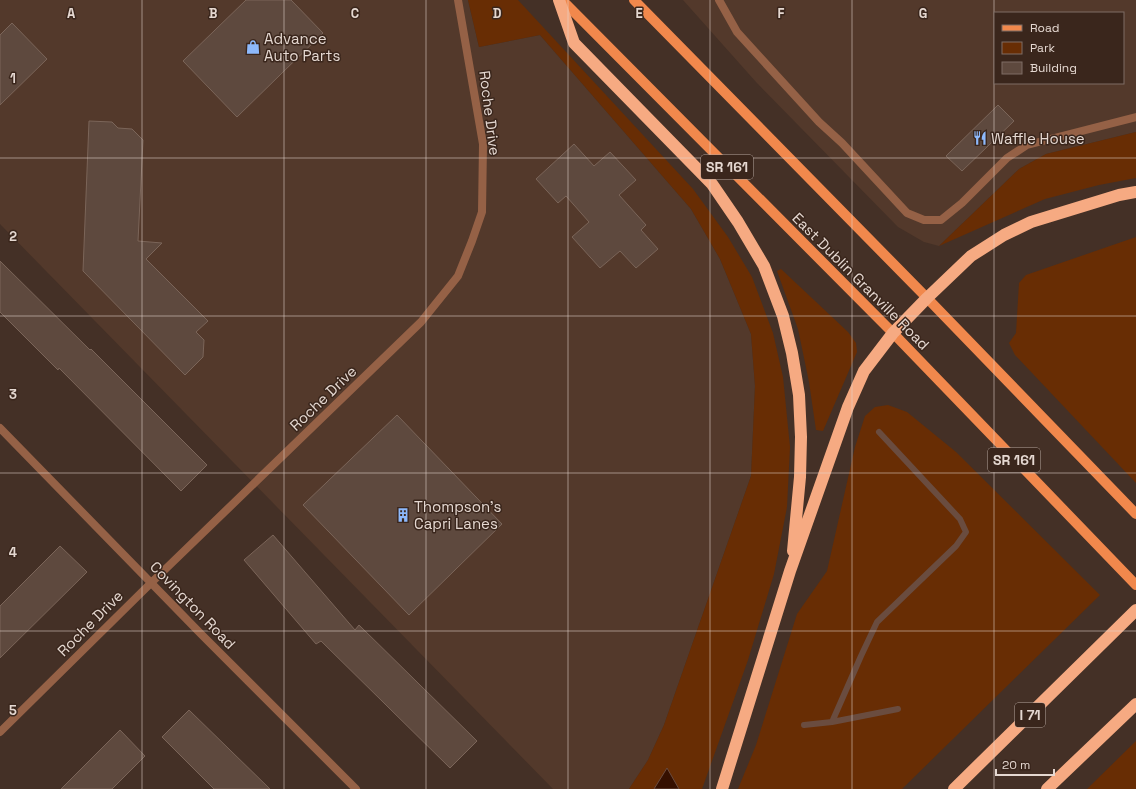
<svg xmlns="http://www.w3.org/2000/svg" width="1136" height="789" viewBox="0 0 1136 789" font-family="'Space Grotesk',sans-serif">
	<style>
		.built { fill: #53392b; fill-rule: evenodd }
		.green { fill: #682d04 }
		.water { fill: #351000; stroke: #6a4c3f }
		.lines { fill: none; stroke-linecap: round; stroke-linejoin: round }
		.stream { stroke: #6a4c3f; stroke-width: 6 }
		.building { fill: #5e493e; stroke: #7b6559 }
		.minor { stroke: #956146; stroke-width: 8 }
		.primary { stroke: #f1884c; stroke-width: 10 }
		.motorway { stroke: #f6aa82; stroke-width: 12 }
		.grid { fill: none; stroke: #e5d8d1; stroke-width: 1; stroke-opacity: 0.55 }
		.labels { text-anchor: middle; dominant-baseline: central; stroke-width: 3; stroke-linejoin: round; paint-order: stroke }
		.shield { fill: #3a261c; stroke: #b2a39b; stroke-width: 1 }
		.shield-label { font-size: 14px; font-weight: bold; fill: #e5d8d1 }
		.poi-label { font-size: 15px; fill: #e5d8d1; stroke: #3a261c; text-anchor: start }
		.street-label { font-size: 15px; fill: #e5d8d1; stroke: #3a261c }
		.grid-label { font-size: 13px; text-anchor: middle; font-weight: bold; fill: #e5d8d1; stroke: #3a261c; stroke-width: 3; stroke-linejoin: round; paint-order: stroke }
	</style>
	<rect width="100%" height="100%" fill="#443026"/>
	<path class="built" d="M0,0H468L479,47L540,35L691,209L720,259L751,334L755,386L751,476L664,725L648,760L629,789H553L0,224Z
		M683,0H1136V132L1046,154L1019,169L939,246L924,242L898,227L756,82ZM995,13H1123V83H995Z"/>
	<path class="green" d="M468,0H518L693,189L728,237L752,277L773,333L783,377L790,447L787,507L774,574L748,660L702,789H629L648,760L664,725L751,476L755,386L751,334L720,259L691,209L540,35L479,47Z
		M1136,132V178L1099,185L1045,199L939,246L1019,169L1046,154Z
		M1136,237V483L1015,355L1009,343L1016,333L1019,283L1026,275Z
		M781,269L848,332L856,343L857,352L823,431L816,430L809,382L798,329L777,271Z
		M888,405L907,412L956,452L1100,595L902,789H738L756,745L797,614L827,571L855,447L865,416L875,407Z
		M1136,741V789H1087Z"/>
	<path class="water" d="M667,768L679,789H654Z"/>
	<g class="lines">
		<path class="stream" d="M832,722L861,656L877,622L956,546L966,532L960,519L879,432
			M804,725L832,722L898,709"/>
	</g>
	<path class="building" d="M246,0H291L323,33L237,117L183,61Z
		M12,23L47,59L0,105V35Z
		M998,105L1014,121L962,171L946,156Z
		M89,121L112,122L118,128L132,129L143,140L138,241L162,243L146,259L208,321L196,332L204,340L203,357L185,375L83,271Z
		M574,144L594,166L610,152L636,180L619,195L646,225L641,230L658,249L636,268L620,251L600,268L572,237L589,222L566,196L558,203L536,179Z
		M0,261L90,350L91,349L207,465L181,491L59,368L58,370L0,312Z
		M397,415L502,524L409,615L303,505Z
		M273,535L355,630L359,625L477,741L450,768L321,641L316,644L244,560Z
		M60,546L87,572L0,658V606Z
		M189,710L270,789H214L162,737Z
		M120,730L145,756L112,789H61Z"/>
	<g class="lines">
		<path class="minor" d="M719,0L737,32L819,122L842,143L907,213L924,220H941L962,203L1007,158L1027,145L1136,117
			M0,428L201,634L356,789
			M0,732L151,583L421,322L458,276L472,241L482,212L483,144L458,0"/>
		<path class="primary" d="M562,0L893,333L1136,585
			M634,0L927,298L1136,514"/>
		<path class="motorway" d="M559,0L574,43L712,184L738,222L764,266L783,316L792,353L799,395L801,437L800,477L793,551
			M722,789L790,571L848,407L864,371L893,333L927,298L971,256L1004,235L1031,222L1119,195L1136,192
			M954,789L1136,610
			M1047,789L1136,704"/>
	</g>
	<path class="grid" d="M142,0V789M284,0V789M426,0V789M568,0V789M710,0V789M852,0V789M994,0V789M0,158H1136M0,316H1136M0,473H1136M0,631H1136"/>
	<defs>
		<symbol id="shop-bare" viewBox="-9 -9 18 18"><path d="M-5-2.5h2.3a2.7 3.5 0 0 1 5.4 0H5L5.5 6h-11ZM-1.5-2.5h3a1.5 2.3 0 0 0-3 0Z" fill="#8db9fc" stroke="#3a261c" stroke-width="2.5" paint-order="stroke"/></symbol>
		<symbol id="restaurant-bare" viewBox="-9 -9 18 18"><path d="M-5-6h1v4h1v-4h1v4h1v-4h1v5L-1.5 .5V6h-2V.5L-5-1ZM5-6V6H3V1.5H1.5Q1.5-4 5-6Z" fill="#8db9fc" stroke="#3a261c" stroke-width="2.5" paint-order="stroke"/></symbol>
		<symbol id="building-bare" viewBox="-9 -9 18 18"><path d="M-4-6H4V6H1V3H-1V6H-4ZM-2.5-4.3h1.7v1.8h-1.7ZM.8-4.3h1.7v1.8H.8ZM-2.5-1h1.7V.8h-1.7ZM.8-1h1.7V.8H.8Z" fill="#8db9fc" stroke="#3a261c" stroke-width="2.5" paint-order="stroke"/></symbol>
	</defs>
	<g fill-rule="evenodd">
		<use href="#shop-bare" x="243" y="37" width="20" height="20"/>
		<use href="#restaurant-bare" x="970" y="128" width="20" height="20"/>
		<use href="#building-bare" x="393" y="505" width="20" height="20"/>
	</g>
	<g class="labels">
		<g class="shield">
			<rect x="701" y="155" width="52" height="24" rx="3"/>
			<rect x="988" y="448" width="52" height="24" rx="3"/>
			<rect x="1015" y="703" width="30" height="24" rx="3"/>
		</g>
		<g class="shield-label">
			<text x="727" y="167">SR 161</text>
			<text x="1014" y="460">SR 161</text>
			<text x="1030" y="715">I 71</text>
		</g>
		<g class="poi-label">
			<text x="264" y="38">Advance<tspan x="264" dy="17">Auto Parts</tspan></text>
			<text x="991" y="138">Waffle House</text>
			<text x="414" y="506">Thompson's<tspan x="414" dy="17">Capri Lanes</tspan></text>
		</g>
		<g class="street-label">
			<text transform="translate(490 113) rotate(83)">Roche Drive</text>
			<text transform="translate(861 281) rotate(45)">East Dublin Granville Road</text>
			<text transform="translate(323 398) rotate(-44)">Roche Drive</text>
			<text transform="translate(193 605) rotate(46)">Covington Road</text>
			<text transform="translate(90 623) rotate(-45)">Roche Drive</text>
		</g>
	</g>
	<g class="grid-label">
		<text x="71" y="18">A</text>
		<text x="213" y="18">B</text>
		<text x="355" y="18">C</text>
		<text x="497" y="18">D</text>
		<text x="639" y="18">E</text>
		<text x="781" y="18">F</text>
		<text x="923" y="18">G</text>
		<text x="13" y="83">1</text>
		<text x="13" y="241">2</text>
		<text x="13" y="399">3</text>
		<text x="13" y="557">4</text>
		<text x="13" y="715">5</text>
	</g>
	<rect x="994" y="12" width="130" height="72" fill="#3a261c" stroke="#7e6d64"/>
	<rect x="1002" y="25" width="20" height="6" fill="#f1884c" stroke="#7e6d64"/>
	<text x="1030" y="32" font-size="12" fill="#e5d8d1">Road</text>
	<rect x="1002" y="42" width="20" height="12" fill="#682d04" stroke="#7e6d64"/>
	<text x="1030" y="52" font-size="12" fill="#e5d8d1">Park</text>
	<rect x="1002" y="62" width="20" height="12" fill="#5e493e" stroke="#7e6d64"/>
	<text x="1030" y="72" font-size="12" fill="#e5d8d1">Building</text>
	<path d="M996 769v6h58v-6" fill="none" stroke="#e5d8d1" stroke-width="2"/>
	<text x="1002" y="769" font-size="12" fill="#e5d8d1" stroke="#3a261c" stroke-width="3" paint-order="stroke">20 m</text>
</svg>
